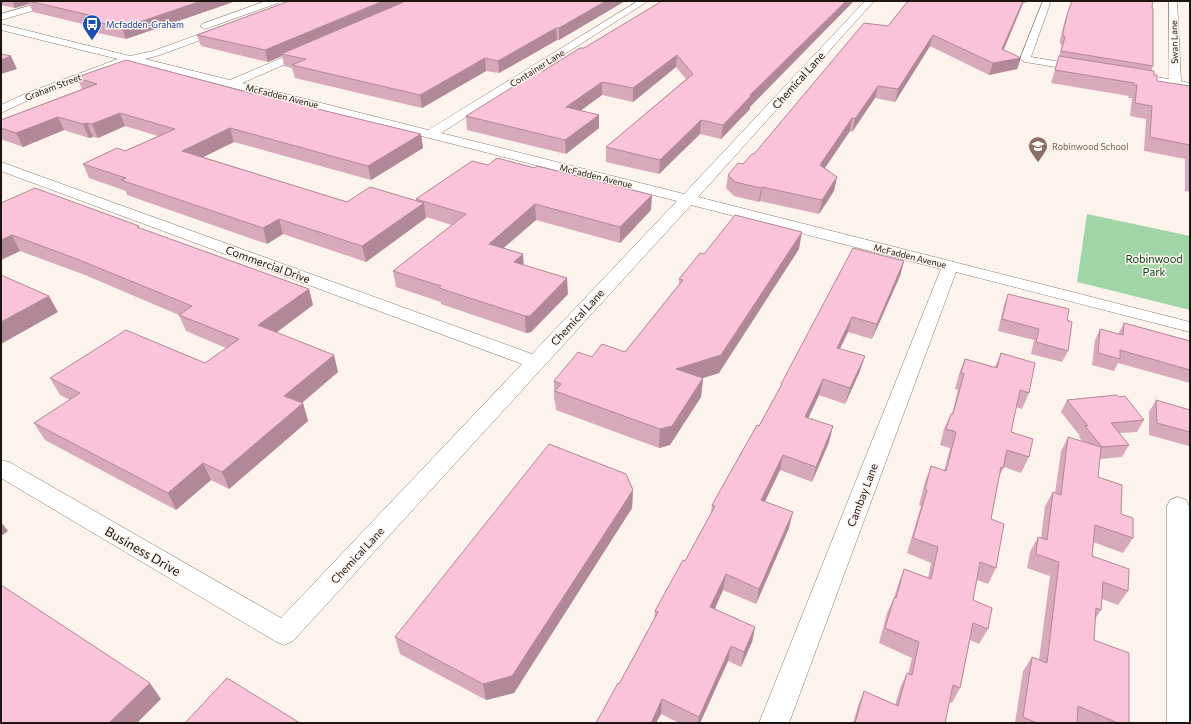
<svg xmlns="http://www.w3.org/2000/svg" width="1191" height="724" viewBox="0 0 1191 724" font-family="Commissioner,sans-serif">
	<style>
		.green { fill: #a0d5a7 }
		.lines { fill: none; stroke-linecap: round; stroke-linejoin: round }
		.minor-casing { stroke: #8a776a; stroke-width: 1 }
		.minor { fill: #fff; fill-rule: evenodd }
		.wall { fill: #d8a8bb }
		.shaded-wall { fill: #b08898 }
		.building { fill: #fbc3d9; stroke: #b08898 }
		.labels { text-anchor: middle; dominant-baseline: central; stroke-width: 3; stroke-linejoin: round; paint-order: stroke }
		.far-transit-label { font-size: 9px; fill: #164399; stroke: #fcf3ed; text-anchor: start }
		.far-street-label { font-size: 9px; fill: #1c1510; stroke: #fcf3ed }
		.far-education-label { font-size: 9px; fill: #785e54; stroke: #fcf3ed; text-anchor: start }
		.street-label { font-size: 11px; fill: #1c1510; stroke: #fcf3ed }
		.park-label { font-size: 11px; fill: #053e16; stroke: #fcf3ed }
		.near-street-label { font-size: 13px; fill: #1c1510; stroke: #fcf3ed }
	</style>
	<rect width="100%" height="100%" fill="#fcf3ed"/>
	<path class="green" d="M1087,214L1190,236V310L1077,282Z"/>
	<g class="lines">
		<defs>
			<path id="minor" d="M46,1H60L59,3L1,20V14Z
				M266,1H279L278,3L208,28L205,29L200,26L202,24Z
				M638,1H648L441,133L684,194L865,1H874L698,197L1190,322V332L956,272L789,723H759L941,269L691,205L293,641L284,645L275,641L1,478V460L9,462L281,618L522,364L1,171V162L532,354L677,201L131,62L35,97L1,113V105L27,93L118,59L1,30V24L130,56L153,51L222,26L225,27L227,29L225,31L160,55L145,59L230,80L303,49H311L312,51L311,53L242,83L428,130Z
				M1043,1H1051L1031,57L1085,66L1086,68L1085,70L1081,71L1025,62L1020,59Z
				M1169,1H1177L1181,81L1190,83V89L1131,79L1125,76L1131,73L1169,79Z
				M1178,497L1186,500L1189,506L1190,723H1167V506L1170,500Z"/>
		</defs>
		<use href="#minor" class="minor-casing"/>
		<use href="#minor" class="minor"/>
	</g>
	<path class="wall" d="M1,1H236L126,39L93,32L91,26L33,12L29,4L15,8L1,5Z
		M625,1L559,40H557L499,73L486,71L422,108L295,78L292,68L284,66L282,56L268,62L201,46L197,35Z
		M662,1L750,107V109L721,139L700,134L659,174L606,162V147L686,79L676,67L633,102L602,95L580,111L599,128L566,154L467,130L466,116L543,71L584,48Z
		M908,1H1027L1026,3H1023L1003,50L1021,58L1017,69L989,75L930,46L895,102L875,98L852,132L850,131L825,168L837,177L834,191L819,214L760,201L759,202L734,196L726,188L728,175L743,164L754,154L888,26Z
		M1072,1L1152,8L1153,66L1151,71L1154,75L1157,81L1189,86L1190,85V192L1185,191V159L1144,151L1146,119L1130,116L1132,98H1128L1129,96L1051,83L1058,60L1062,45L1060,44V40L1065,20Z
		M80,76L254,94L316,107L317,109L338,114L421,134L423,148L371,180L234,142L203,157L347,202L417,201L416,199L472,161L651,210L620,243L536,220L503,248L523,254V265L568,294L531,332L526,333L441,304V302L396,287L393,271L452,225L426,217V218L366,262L283,234L267,244L127,195L126,191L89,178L83,164L125,151L158,136L125,126L98,138L93,137L89,138L64,130L23,147L1,139V120L82,89L77,78L81,77Z
		M1,203L139,226V228L309,289L313,305L276,332L338,372L302,403H303L308,421L229,489L211,480L176,510L45,440L34,423L70,400L60,395L50,378L205,363L226,348L186,331L179,315L85,275L20,251L1,260Z
		M799,249L719,373L703,378L701,397L670,445L659,448L556,410L555,401L554,400V381L592,357L625,352L679,284V279L704,254Z
		M904,261L900,276L872,339L848,332L840,348L860,371L845,404L819,395L808,418L833,426L829,442L812,482L780,470L765,501L789,528L756,604L723,590L715,609L755,627L752,642L741,667L728,661L700,723H679L661,714L656,723H596L619,684L654,619L655,611L685,561L711,513L712,505L759,426L780,388L781,384Z
		M1008,294L1067,320L1068,351L1062,362L1031,354L1034,340L998,331L1004,305Z
		M1124,323L1190,341V383L1118,363L1114,371L1092,365L1095,340L1100,329L1118,334Z
		M1001,353L1029,393L1022,409L1016,407L1011,432L1029,457L1021,473L1004,467L999,477L991,519L996,568L988,584L977,580L973,600L988,629L979,644L970,640L960,688L952,703L949,702L945,723H853L858,706L864,691L895,705L900,688L907,673L908,674L912,658L879,643L887,613L894,598L898,585L904,569L928,578L931,563L907,553L921,506L919,505L925,482L931,466L944,471L950,448L940,445L944,429L951,414H952L958,390L955,389L959,374L965,359L995,367Z
		M1119,397L1144,420L1137,432L1119,433L1129,445L1122,457L1100,459L1098,477L1121,514L1133,538L1123,553L1093,542L1092,556L1128,591L1118,605L1102,599L1101,610L1095,619L1094,640L1129,723H1015L1023,671L1032,657L1039,660L1050,576L1027,568L1030,552L1038,537L1041,538L1045,506L1053,492L1055,493L1061,451L1068,437L1082,441L1079,437L1080,436L1061,412L1067,400Z
		M1156,400L1190,410V460L1189,459V446L1149,435V412Z
		M633,490L632,508L514,693L486,700L400,654L395,637Z"/>
	<path class="shaded-wall" d="M12,1H41H28L29,4L15,8Z
		M201,1H236L126,39L122,28Z
		M383,1H410L281,54L282,56L268,62L265,50Z
		M606,1H625L559,40V28Z
		M846,1H854L750,107V109L721,139L723,125L750,95Z
		M1023,1H1024L999,61L1002,49Z
		M556,28L557,40L499,73L498,61Z
		M933,35L930,46L895,102L898,89Z
		M677,55L676,67L633,102V88Z
		M11,56L17,69L1,74V60Z
		M485,58L486,71L422,108L420,95Z
		M1021,58L1017,69L989,75L993,63Z
		M602,82V95L566,121V107Z
		M878,86L875,98L852,132L855,119Z
		M120,113L125,126L98,138L92,124Z
		M599,115V128L566,154L565,140Z
		M58,117L64,130L23,147L16,133Z
		M852,118L850,131L818,178L820,165Z
		M701,120L700,134L659,174L660,160Z
		M87,123L93,137L89,138L83,124Z
		M230,128L234,142L187,165L182,151Z
		M421,134L423,148L371,180L368,166Z
		M837,177L834,191L819,214L822,200Z
		M762,187L760,201L759,202L761,188Z
		M652,195L651,210L620,243V227Z
		M424,203L426,218L366,262L362,246Z
		M535,204L536,220L490,260L489,244Z
		M279,219L283,234L267,244L263,228Z
		M802,232L799,249L719,373L703,378L701,397L670,445L659,448L660,429L676,369Z
		M12,235L20,251L1,260V240Z
		M523,254L524,270L514,262Z
		M904,261L900,276L872,339L877,324Z
		M567,278L568,294L531,332L526,333L525,316Z
		M309,289L313,305L264,342L258,325Z
		M49,296L58,312L1,344V322Z
		M852,317L848,332L833,363L837,348Z
		M334,355L338,372L290,413L284,396Z
		M865,356L860,371L845,404L850,388Z
		M823,379L819,395L802,432L805,417Z
		M303,403L308,421L229,489L222,472Z
		M833,426L829,442L812,482L816,467Z
		M783,455L780,470L758,516L761,500Z
		M203,463L211,480L176,510L168,493Z
		M633,490L632,508L514,693L486,700L483,684Z
		M793,512L789,528L756,604L759,589Z
		M1,522L8,531L1,536Z
		M726,574L723,590L708,623L710,607Z
		M755,627L752,642L741,667L744,652Z
		M731,646L728,661L700,723H698L699,717Z
		M150,683L161,699L137,723H109Z
		M662,699L661,714L656,723H651Z"/>
	<path class="building" d="M28,1H201L122,28L89,20L98,17Z
		M289,1H383L265,50L197,35Z
		M406,1H606L559,28H556L498,61L485,58L420,95L292,65L306,59L281,54Z
		M662,1H846L750,95L751,96L723,125L701,120L660,160L606,147L693,74L677,55L633,88L602,82L566,107L599,115L565,140L466,116L540,70L543,71L580,48H584Z
		M908,1H1023L1002,49L1021,58L993,63L933,35L898,89L878,86L855,119L852,118L820,165L837,177L822,200L762,187L761,188L735,182L728,175L738,163L743,164L752,154H754L864,23L888,26Z
		M1072,1H1153L1152,8H1153V66L1061,51L1065,37L1063,36V32L1068,12Z
		M1,54L11,56L1,60Z
		M1059,56L1154,71V75H1157V81L1190,86V145L1150,137L1152,106L1135,103L1137,85H1134V83L1055,70Z
		M126,60L254,94L256,92L290,100L316,107L314,108L338,114L421,134L368,166L230,128L182,151L347,202L370,187L424,203L362,246L279,219L263,228L121,180L126,178L83,164L117,148L125,151L175,129L120,113L92,124L87,123L83,124L58,117L16,133L1,128V120L97,84L77,78L83,76H80Z
		M497,158L535,168L537,166L652,195L620,227L535,204L489,244L523,254L514,262L567,278L530,316H525L439,288L441,286L393,271L466,214L416,199L472,161L488,165Z
		M35,188L139,226L137,227L309,289L258,325L334,355L284,396L303,403L222,472L203,463L168,493L34,423L80,393L50,378L126,330L205,363L239,339L179,315L192,306L77,259L12,235L1,240V203Z
		M735,215L802,232L721,355L676,369L703,378L672,426L660,429L555,391L561,384L554,381L578,352L592,357L602,344L625,352L683,280L679,279L700,253L704,254Z
		M853,248L904,261L877,324L852,317L837,348L865,356L850,388L823,379L805,417L833,426L816,467L783,455L761,500L793,512L759,589L726,574L710,607L755,627L744,652L731,646L699,717L662,699L651,723H596L618,683L619,684L658,612L655,611L683,560L685,561L715,506L712,505L735,464L757,425L759,426L782,384H781Z
		M1,275L49,296L1,322Z
		M1008,294L1069,309L1067,320L1072,322L1068,351L1036,342L1039,329L1002,319Z
		M1124,323L1190,341V370L1120,350V359L1098,353L1100,329L1123,335Z
		M1001,353L1035,363L1029,393L1020,390L1011,432L1033,439L1029,457L1007,450L1003,468L1001,467L991,519L1004,524L996,568L980,562L973,600L992,608L988,629L973,623L960,688L953,685L945,723H855L864,691L898,706L907,673L912,675L919,642L885,628L894,598H896L904,569L931,579L938,547L913,538L927,490L925,489L931,466L946,471L956,432L946,429L951,414H953L964,374L961,373L965,359L997,368Z
		M1117,395L1119,397L1125,396L1144,420L1111,423L1129,445L1102,447L1085,426H1088L1067,400Z
		M1156,400L1190,410V432L1157,423Z
		M1068,437L1101,447L1098,477L1122,485L1121,514L1133,518V538L1095,525L1092,556L1129,569L1128,591L1103,582L1101,610L1096,608L1094,640L1129,653V723H1118L1078,706L1077,723H1037L1023,717L1032,657L1047,663L1059,562L1036,554L1038,537L1047,540L1053,492L1061,495Z
		M549,444L626,474L633,490L512,676L483,684L395,637Z
		M1,585L150,683L109,723H1Z
		M227,678L300,723H185Z"/>
	<defs>
		<symbol id="bus-pin" viewBox="-11 -11 22 30"><path d="M0 17L-7.5 6A9.5 9.5 0 1 1 7.5 6Z" fill="#1a4fb4" stroke="#fcf3ed"/><path d="M-5-6H5V4H4V6H2V4H-2V6H-4V4H-5ZM-3.5-4V0h7V-4ZM-3.5 1.2v1.5H-2V1.2ZM2 1.2v1.5H3.5V1.2Z" fill="#fff"/></symbol>
		<symbol id="school-pin" viewBox="-11 -11 22 30"><path d="M0 17L-7.5 6A9.5 9.5 0 1 1 7.5 6Z" fill="#8d6e63" stroke="#fcf3ed"/><path d="M0-5L7-2L0 1L-7-2ZM-4 1L0 2.5L4 1V4Q0 6-4 4Z" fill="#fff"/></symbol>
	</defs>
	<g fill-rule="evenodd">
		<use href="#bus-pin" x="81" y="13" width="22" height="30"/>
		<use href="#school-pin" x="1027" y="135" width="22" height="30"/>
	</g>
	<g class="labels">
		<g class="far-transit-label">
			<text x="106" y="24">Mcfadden-Graham</text>
		</g>
		<g class="far-street-label">
			<text transform="translate(1174 42) rotate(-91)">Swan Lane</text>
			<text transform="translate(537 68) rotate(-32)">Container Lane</text>
			<text transform="translate(53 87) rotate(-21)">Graham Street</text>
			<text transform="translate(282 96) rotate(14)">McFadden Avenue</text>
			<text transform="translate(596 176) rotate(14)">McFadden Avenue</text>
			<text transform="translate(910 256) rotate(14)">McFadden Avenue</text>
		</g>
		<g class="far-education-label">
			<text x="1052" y="146">Robinwood School</text>
		</g>
		<g class="street-label">
			<text transform="translate(798 80) rotate(-48)">Chemical Lane</text>
			<text transform="translate(268 264) rotate(20)">Commercial Drive</text>
			<text transform="translate(577 317) rotate(-47)">Chemical Lane</text>
			<text transform="translate(862 495) rotate(-69)">Cambay Lane</text>
			<text transform="translate(357 555) rotate(-47)">Chemical Lane</text>
		</g>
		<g class="park-label">
			<text x="1154" y="258">Robinwood<tspan x="1154" dy="13">Park</tspan></text>
		</g>
		<g class="near-street-label">
			<text transform="translate(143 551) rotate(30)">Business Drive</text>
		</g>
	</g>
	<rect width="1191" height="724" fill="none" stroke="#1c1510" stroke-width="4"/>
</svg>
